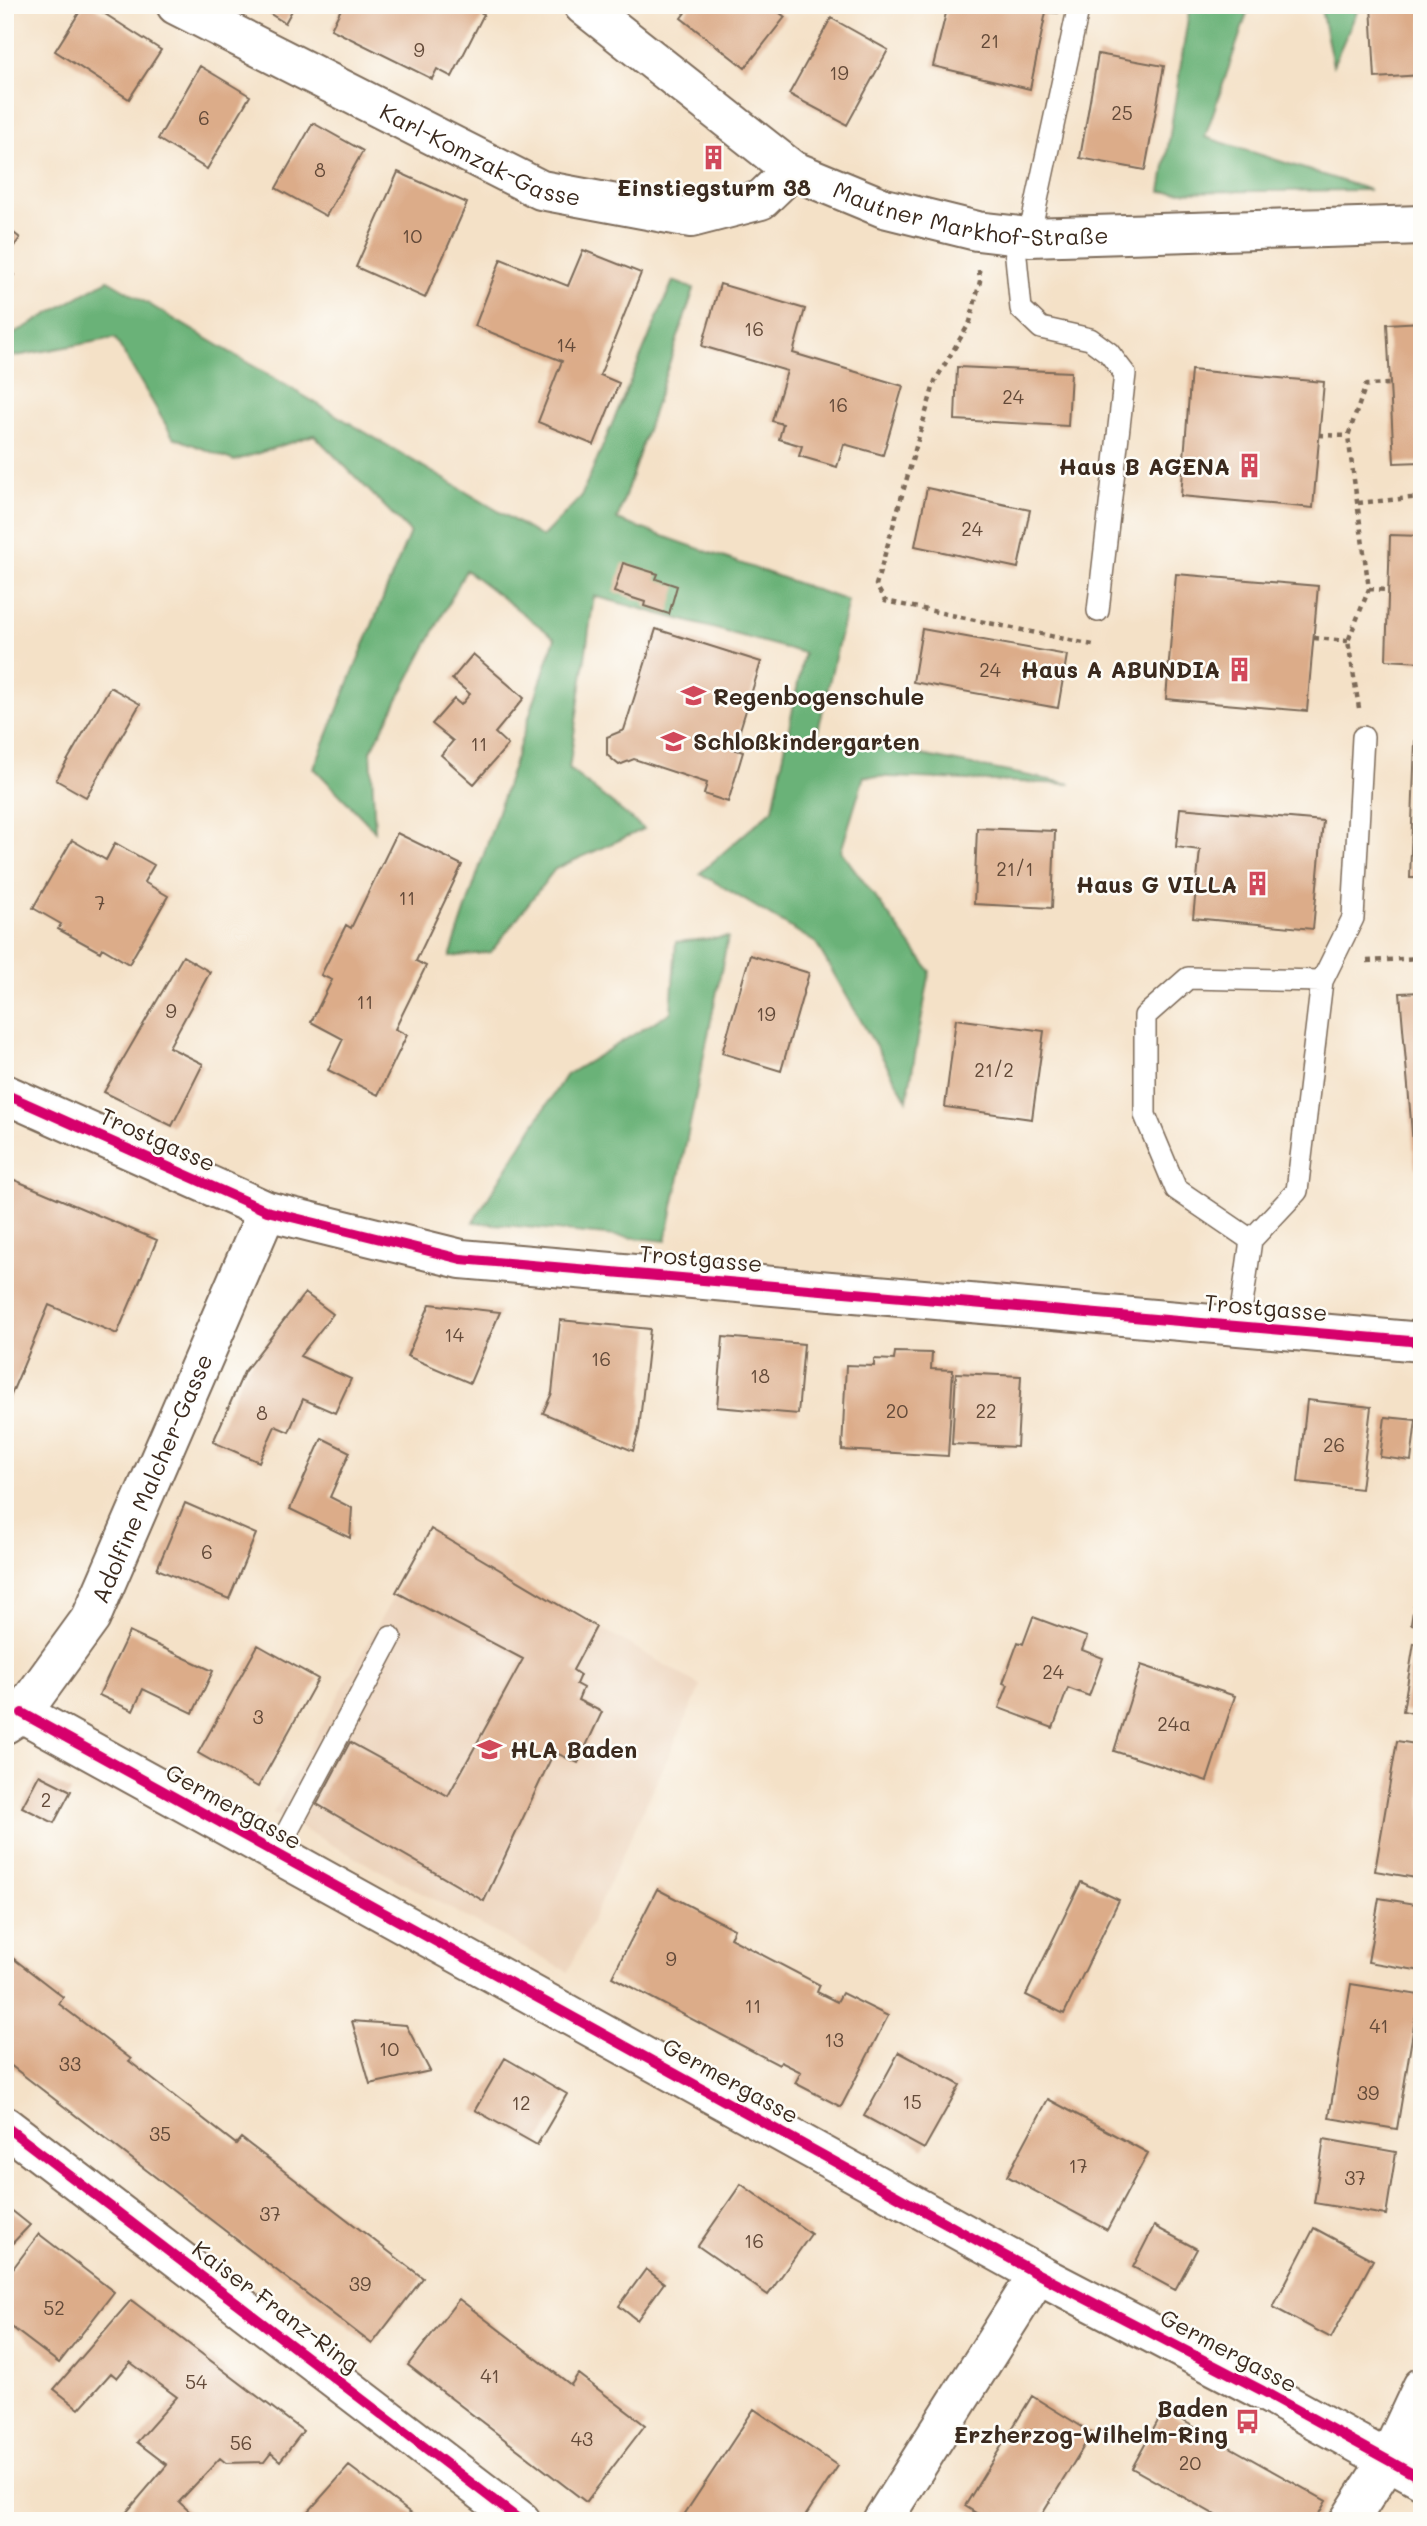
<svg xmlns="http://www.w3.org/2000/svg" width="1427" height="2526" viewBox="0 0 1427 2526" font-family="Mali,sans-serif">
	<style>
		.built { fill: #ecd2b9 }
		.forest { fill: #6bb278; stroke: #536e4b; stroke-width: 2 }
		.building { fill: #dcac89 }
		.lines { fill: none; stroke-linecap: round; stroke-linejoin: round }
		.lane-casing { stroke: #7c6a59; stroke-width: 24 }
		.street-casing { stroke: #7c6a59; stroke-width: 42 }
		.path { stroke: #7c6a59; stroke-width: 4.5; stroke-dasharray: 5 5; stroke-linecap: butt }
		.lane { stroke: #fff; stroke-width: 21 }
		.street { stroke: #fff; stroke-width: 38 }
		.cycleway-casing { stroke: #fdfcf7; stroke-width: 15 }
		.cycleway { stroke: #d6006c; stroke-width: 10 }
		.labels { text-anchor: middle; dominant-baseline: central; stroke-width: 5; stroke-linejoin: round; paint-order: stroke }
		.number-label { font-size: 19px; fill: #634a39 }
		.street-label { font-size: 23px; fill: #3b2a1e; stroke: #fdfcf7 }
		.poi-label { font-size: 23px; font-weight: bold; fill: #3b2a1e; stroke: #fdfcf7; text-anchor: end }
	</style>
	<rect width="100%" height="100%" fill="#fdfcf7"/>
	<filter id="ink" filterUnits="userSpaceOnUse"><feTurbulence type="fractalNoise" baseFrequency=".0143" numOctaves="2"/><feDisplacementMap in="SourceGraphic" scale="14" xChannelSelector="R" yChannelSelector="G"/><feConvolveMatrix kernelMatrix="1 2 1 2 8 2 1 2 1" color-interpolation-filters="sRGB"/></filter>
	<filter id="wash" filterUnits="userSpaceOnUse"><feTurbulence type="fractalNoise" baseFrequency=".00686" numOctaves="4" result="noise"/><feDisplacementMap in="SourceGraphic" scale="28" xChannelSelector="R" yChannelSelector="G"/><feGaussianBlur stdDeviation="1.57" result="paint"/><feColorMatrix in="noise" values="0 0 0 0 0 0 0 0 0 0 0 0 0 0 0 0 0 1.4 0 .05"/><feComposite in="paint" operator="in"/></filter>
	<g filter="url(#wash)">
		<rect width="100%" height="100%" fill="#f4e1c7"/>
		<path class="built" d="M431,1529L701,1686L568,1972L273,1813Z"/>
		<path class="forest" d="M1190,5H1250L1205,137L1370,190L1161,192Z
			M1320,5H1360L1333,65Z
			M108,280L542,537L581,497L673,281L694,289L617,520L848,601L817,735L1071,784L864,776L841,851L930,971L907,1100L816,943L700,873L773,809L804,653L594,596L569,769L644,829L555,869L491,952L450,957L555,638L466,570L371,751L375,831L314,768L410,532L314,435L234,461L173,437L115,338L5,358V339Z
			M728,937L666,1241L473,1222L565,1076L671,1012L676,942Z"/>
		<g id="blocks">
			<path class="building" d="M84,5H91L161,50L129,99L55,51Z
				M256,5H295L285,23Z
				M343,5H466L484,14L452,77L437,69L432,79L331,29Z
				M691,5H770L785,17L745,68L681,18Z
				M948,5H1059L1058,13L1046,12L1030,89L933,66Z
				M1371,5H1422V75L1375,78Z
				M831,18L888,50L847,125L789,94Z
				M1098,54L1164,66L1145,170L1080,158Z
				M200,66L250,96L207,169L158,139Z
				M313,123L363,151L326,216L276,188Z
				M713,150L721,155L716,164L707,158Z
				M398,172L467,203L425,298L356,267Z
				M5,226L20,238L5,258Z
				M583,250L641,273L600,375L619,383L594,445L538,422L562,361L475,326L501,259L568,286Z
				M5,268L14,275L5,287Z
				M720,284L805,309L793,353L903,386L883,455L844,444L837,467L799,456L802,446L779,439L783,424L772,421L787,371L702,346Z
				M1422,322V462L1394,463L1387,324Z
				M957,367L1071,372L1068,426L955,420Z
				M1191,370L1324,382L1313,508L1181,496Z
				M927,488L1030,510L1018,568L915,546Z
				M1390,535L1422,536V662L1386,660Z
				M623,563L658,574L656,579L677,586L669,614L644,606L645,602L614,592Z
				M1176,574L1318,586L1307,711L1166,699Z
				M656,629L761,662L734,749L743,752L728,802L704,794L707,783L634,759L619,765L607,755V737L624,730Z
				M922,629L1067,655L1058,708L913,682Z
				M473,654L524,698L495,733L508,745L474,784L441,755L453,741L432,724L454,699L461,705L470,694L452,679Z
				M110,687L140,704L86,797L56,780Z
				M1415,741H1422V878H1410Z
				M1180,808L1323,821L1313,929L1193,918L1200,850L1176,847Z
				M977,828L1055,831L1052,908L974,904Z
				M397,833L462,865L416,961L426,966L395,1029L407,1035L378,1095L328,1070L343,1039L311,1022L332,980L321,975L346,925L351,928Z
				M72,840L106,860L115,843L154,865L144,882L168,896L129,964L102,948L100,952L58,929L61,924L33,908Z
				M750,955L809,973L781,1071L722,1053Z
				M183,956L210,972L169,1047L203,1064L172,1126L104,1092Z
				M1422,992V1167L1415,1168L1400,993Z
				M956,1019L1044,1031L1032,1119L945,1107Z
				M5,1176L157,1240L117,1334L49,1305L5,1409Z
				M305,1293L333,1314L300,1356L351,1379L335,1413L303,1399L289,1432L275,1426L259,1462L213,1442L244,1372Z
				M430,1304L500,1312L470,1383L407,1356Z
				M560,1320L650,1329L639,1430L633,1451L543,1413L552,1393Z
				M723,1337L804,1344L798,1414L717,1407Z
				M895,1352L932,1353L931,1369L953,1370L948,1456L842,1450L846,1365L874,1366V1359L894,1360Z
				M956,1373L1021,1376L1017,1447L952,1444Z
				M1307,1400L1371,1407L1361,1489L1298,1482Z
				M1385,1417L1416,1420L1411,1461L1380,1457Z
				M322,1438L350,1452L330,1497L352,1508L350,1538L290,1509Z
				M185,1503L256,1534L229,1599L157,1569Z
				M431,1529L596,1627L573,1670L580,1675L576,1684L583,1688L578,1700L602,1712L578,1763L554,1752L484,1901L317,1804L350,1742L448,1796L523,1659L396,1592Z
				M1420,1567H1422V1626L1411,1624Z
				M1033,1617L1087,1637L1082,1650L1103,1658L1089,1696L1068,1688L1053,1728L999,1708L1008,1685L1003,1683L1018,1642L1023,1644Z
				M129,1632L213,1671L193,1713L143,1689L133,1711L99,1695Z
				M1414,1643L1422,1645V1715L1403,1711Z
				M258,1645L318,1679L258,1787L198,1753Z
				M1141,1665L1235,1696L1207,1781L1114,1751Z
				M1397,1741L1422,1745V1879L1375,1871Z
				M39,1775L71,1791L54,1823L22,1807Z
				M1081,1882L1119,1900L1064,2014L1026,1995Z
				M657,1889L734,1929L730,1938L820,1985L817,1992L837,2002L842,1993L888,2016L841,2107L795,2083L801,2072L781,2062L779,2065L612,1977Z
				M1379,1898L1422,1905V1971L1368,1962Z
				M5,1952L63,1997L59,2004L131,2059L129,2061L236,2144L241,2138L423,2278L372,2344L5,2061Z
				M1351,1984L1419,1995L1397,2129L1329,2118Z
				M352,2021L406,2025L430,2071L370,2084Z
				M899,2052L960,2085L924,2149L864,2116Z
				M505,2058L567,2094L537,2145L475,2110Z
				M1048,2099L1148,2153L1107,2230L1007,2176Z
				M1324,2139L1396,2152L1386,2215L1314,2203Z
				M741,2184L811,2234L768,2295L698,2246Z
				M5,2205L30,2225L5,2251Z
				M1154,2226L1197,2249L1175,2290L1133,2267Z
				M1314,2228L1373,2260L1331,2338L1273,2307Z
				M39,2234L114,2292L59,2363L5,2322V2279Z
				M646,2269L664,2283L637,2320L619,2306Z
				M459,2299L571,2385L578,2374L645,2425L586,2502L408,2365Z
				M131,2300L303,2431L280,2461L271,2453L264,2462L226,2463L220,2458L179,2502L200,2521H119L167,2465L137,2442L177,2397L130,2362L117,2378L111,2373L79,2409L54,2389Z
				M1032,2396L1092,2433L1038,2521H989L965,2506Z
				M754,2409L838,2466L802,2521H680Z
				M1164,2410L1326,2501L1315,2521H1226L1132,2468Z
				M349,2466L421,2521H300Z"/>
		</g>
	</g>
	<g filter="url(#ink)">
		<use href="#blocks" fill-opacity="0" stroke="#7c6a59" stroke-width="2"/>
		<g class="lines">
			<defs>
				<path id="lane" d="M1014,236L1021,309L1041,328L1090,339L1109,353L1125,374L1098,611
					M1029,237L1079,5
					M1251,1240L1297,1191L1322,981L1353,918L1363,737
					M1239,1326L1251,1240L1176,1189L1145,1115V1016L1188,978L1322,981
					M276,1853L391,1637"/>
				<g id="street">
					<path id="s1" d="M176,5L541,190L691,218L761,200L792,170"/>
					<path id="s2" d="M583,5L792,170L884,208L977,231L1029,237L1422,225"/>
					<path d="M5,1094L267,1211L461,1259L1422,1342"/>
					<path d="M22,1713L1038,2274L1263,2391L1422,2479"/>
					<path id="s3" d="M5,1724L22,1713L91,1618L267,1211"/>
					<path d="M5,2126L521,2521"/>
					<path d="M882,2521L1038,2274"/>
					<path d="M1349,2521L1388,2460L1422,2387"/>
				</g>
			</defs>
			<use href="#lane" class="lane-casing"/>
			<use href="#street" class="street-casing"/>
			<path class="path" d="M979,270L980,281L970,322L935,381L876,585L885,601L1093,645L1094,641
				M1319,435L1348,436
				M1358,503L1422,497
				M1369,589L1389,590
				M1314,638L1348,641
				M1359,708L1348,641L1369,589L1348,436L1366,385L1390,384
				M1367,961L1422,958"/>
			<use href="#lane" class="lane"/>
			<use href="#street" class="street"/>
			<defs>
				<path id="cycleway" d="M5,1094L267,1211L461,1259L1422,1342
					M22,1713L1038,2274L1263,2391L1422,2479
					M5,2126L521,2521"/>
			</defs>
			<use href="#cycleway" class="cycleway-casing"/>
			<use href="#cycleway" class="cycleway"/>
		</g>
	</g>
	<defs>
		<symbol id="building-bare" viewBox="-9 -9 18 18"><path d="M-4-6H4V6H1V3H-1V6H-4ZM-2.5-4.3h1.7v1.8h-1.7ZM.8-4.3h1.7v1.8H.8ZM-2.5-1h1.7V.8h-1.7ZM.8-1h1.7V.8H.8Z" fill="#d1495b" stroke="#fdfcf7" stroke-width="2.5" paint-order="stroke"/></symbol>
		<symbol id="school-bare" viewBox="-9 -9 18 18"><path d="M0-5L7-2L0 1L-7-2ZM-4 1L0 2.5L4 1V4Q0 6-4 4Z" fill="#d1495b" stroke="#fdfcf7" stroke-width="2.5" paint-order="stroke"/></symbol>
		<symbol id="bus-bare" viewBox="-9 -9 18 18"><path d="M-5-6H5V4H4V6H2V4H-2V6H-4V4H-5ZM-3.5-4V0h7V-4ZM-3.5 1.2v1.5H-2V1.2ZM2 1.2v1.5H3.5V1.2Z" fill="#d1495b" stroke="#fdfcf7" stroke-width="2.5" paint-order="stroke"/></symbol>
	</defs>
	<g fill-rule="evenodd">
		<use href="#building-bare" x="696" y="140" width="35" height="35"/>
		<use href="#building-bare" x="1232" y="448" width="35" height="35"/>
		<use href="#building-bare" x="1222" y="652" width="35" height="35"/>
		<use href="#school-bare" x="676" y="678" width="35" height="35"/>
		<use href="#school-bare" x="656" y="724" width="35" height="35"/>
		<use href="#building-bare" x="1240" y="866" width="35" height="35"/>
		<use href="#school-bare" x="472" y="1732" width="35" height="35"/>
		<use href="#bus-bare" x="1230" y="2404" width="35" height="35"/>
	</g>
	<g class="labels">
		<g class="number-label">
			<text x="990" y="40">21</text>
			<text x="419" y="49">9</text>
			<text x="839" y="72">19</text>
			<text x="1122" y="112">25</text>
			<text x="204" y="117">6</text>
			<text x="320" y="169">8</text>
			<text x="412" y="235">10</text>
			<text x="754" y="328">16</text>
			<text x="566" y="344">14</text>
			<text x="1013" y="396">24</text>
			<text x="838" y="404">16</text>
			<text x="972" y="528">24</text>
			<text x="990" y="669">24</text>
			<text x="479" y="743">11</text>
			<text x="1015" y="868">21/1</text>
			<text x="407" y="897">11</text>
			<text x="100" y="902">7</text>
			<text x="365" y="1001">11</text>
			<text x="171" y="1010">9</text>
			<text x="766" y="1013">19</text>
			<text x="994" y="1069">21/2</text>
			<text x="454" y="1334">14</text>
			<text x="601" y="1358">16</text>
			<text x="760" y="1375">18</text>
			<text x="897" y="1410">20</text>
			<text x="986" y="1410">22</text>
			<text x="262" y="1412">8</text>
			<text x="1334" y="1444">26</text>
			<text x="207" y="1551">6</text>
			<text x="1053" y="1671">24</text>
			<text x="258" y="1716">3</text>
			<text x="1174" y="1723">24a</text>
			<text x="46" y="1799">2</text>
			<text x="671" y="1958">9</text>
			<text x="753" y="2005">11</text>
			<text x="1379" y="2025">41</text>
			<text x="834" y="2039">13</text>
			<text x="389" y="2048">10</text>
			<text x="70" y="2063">33</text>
			<text x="1368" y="2092">39</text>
			<text x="912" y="2101">15</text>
			<text x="521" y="2102">12</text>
			<text x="160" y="2133">35</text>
			<text x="1078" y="2165">17</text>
			<text x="1355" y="2177">37</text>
			<text x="270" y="2213">37</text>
			<text x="754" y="2240">16</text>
			<text x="360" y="2283">39</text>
			<text x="54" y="2307">52</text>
			<text x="490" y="2375">41</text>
			<text x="196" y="2381">54</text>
			<text x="582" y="2438">43</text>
			<text x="241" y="2442">56</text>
			<text x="1190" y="2462">20</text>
		</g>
		<g class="street-label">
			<text stroke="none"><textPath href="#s1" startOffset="340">Karl-Komzak-Gasse</textPath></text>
			<text stroke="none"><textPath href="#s2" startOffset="453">Mautner Markhof-Straße</textPath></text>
			<text transform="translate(158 1139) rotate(24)">Trostgasse</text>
			<text transform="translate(701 1258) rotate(5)">Trostgasse</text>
			<text transform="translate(1266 1307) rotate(5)">Trostgasse</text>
			<text stroke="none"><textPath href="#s3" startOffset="290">Adolfine Malcher-Gasse</textPath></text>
			<text transform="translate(234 1806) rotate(29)">Germergasse</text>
			<text transform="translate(731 2080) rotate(29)">Germergasse</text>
			<text transform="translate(276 2306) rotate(37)">Kaiser Franz-Ring</text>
			<text transform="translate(1229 2350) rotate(28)">Germergasse</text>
		</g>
		<g class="poi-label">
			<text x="714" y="187" text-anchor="middle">Einstiegsturm 38</text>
			<text x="1230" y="466">Haus B AGENA</text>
			<text x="1220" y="669">Haus A ABUNDIA</text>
			<text x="713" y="696" text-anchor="start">Regenbogenschule</text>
			<text x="693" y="741" text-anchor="start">Schloßkindergarten</text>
			<text x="1237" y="884">Haus G VILLA</text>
			<text x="510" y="1749" text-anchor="start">HLA Baden</text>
			<text x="1228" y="2408">Baden<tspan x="1228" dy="26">Erzherzog-Wilhelm-Ring</tspan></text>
		</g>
	</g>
	<rect width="1427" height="2526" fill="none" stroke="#fdfcf7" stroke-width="28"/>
</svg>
